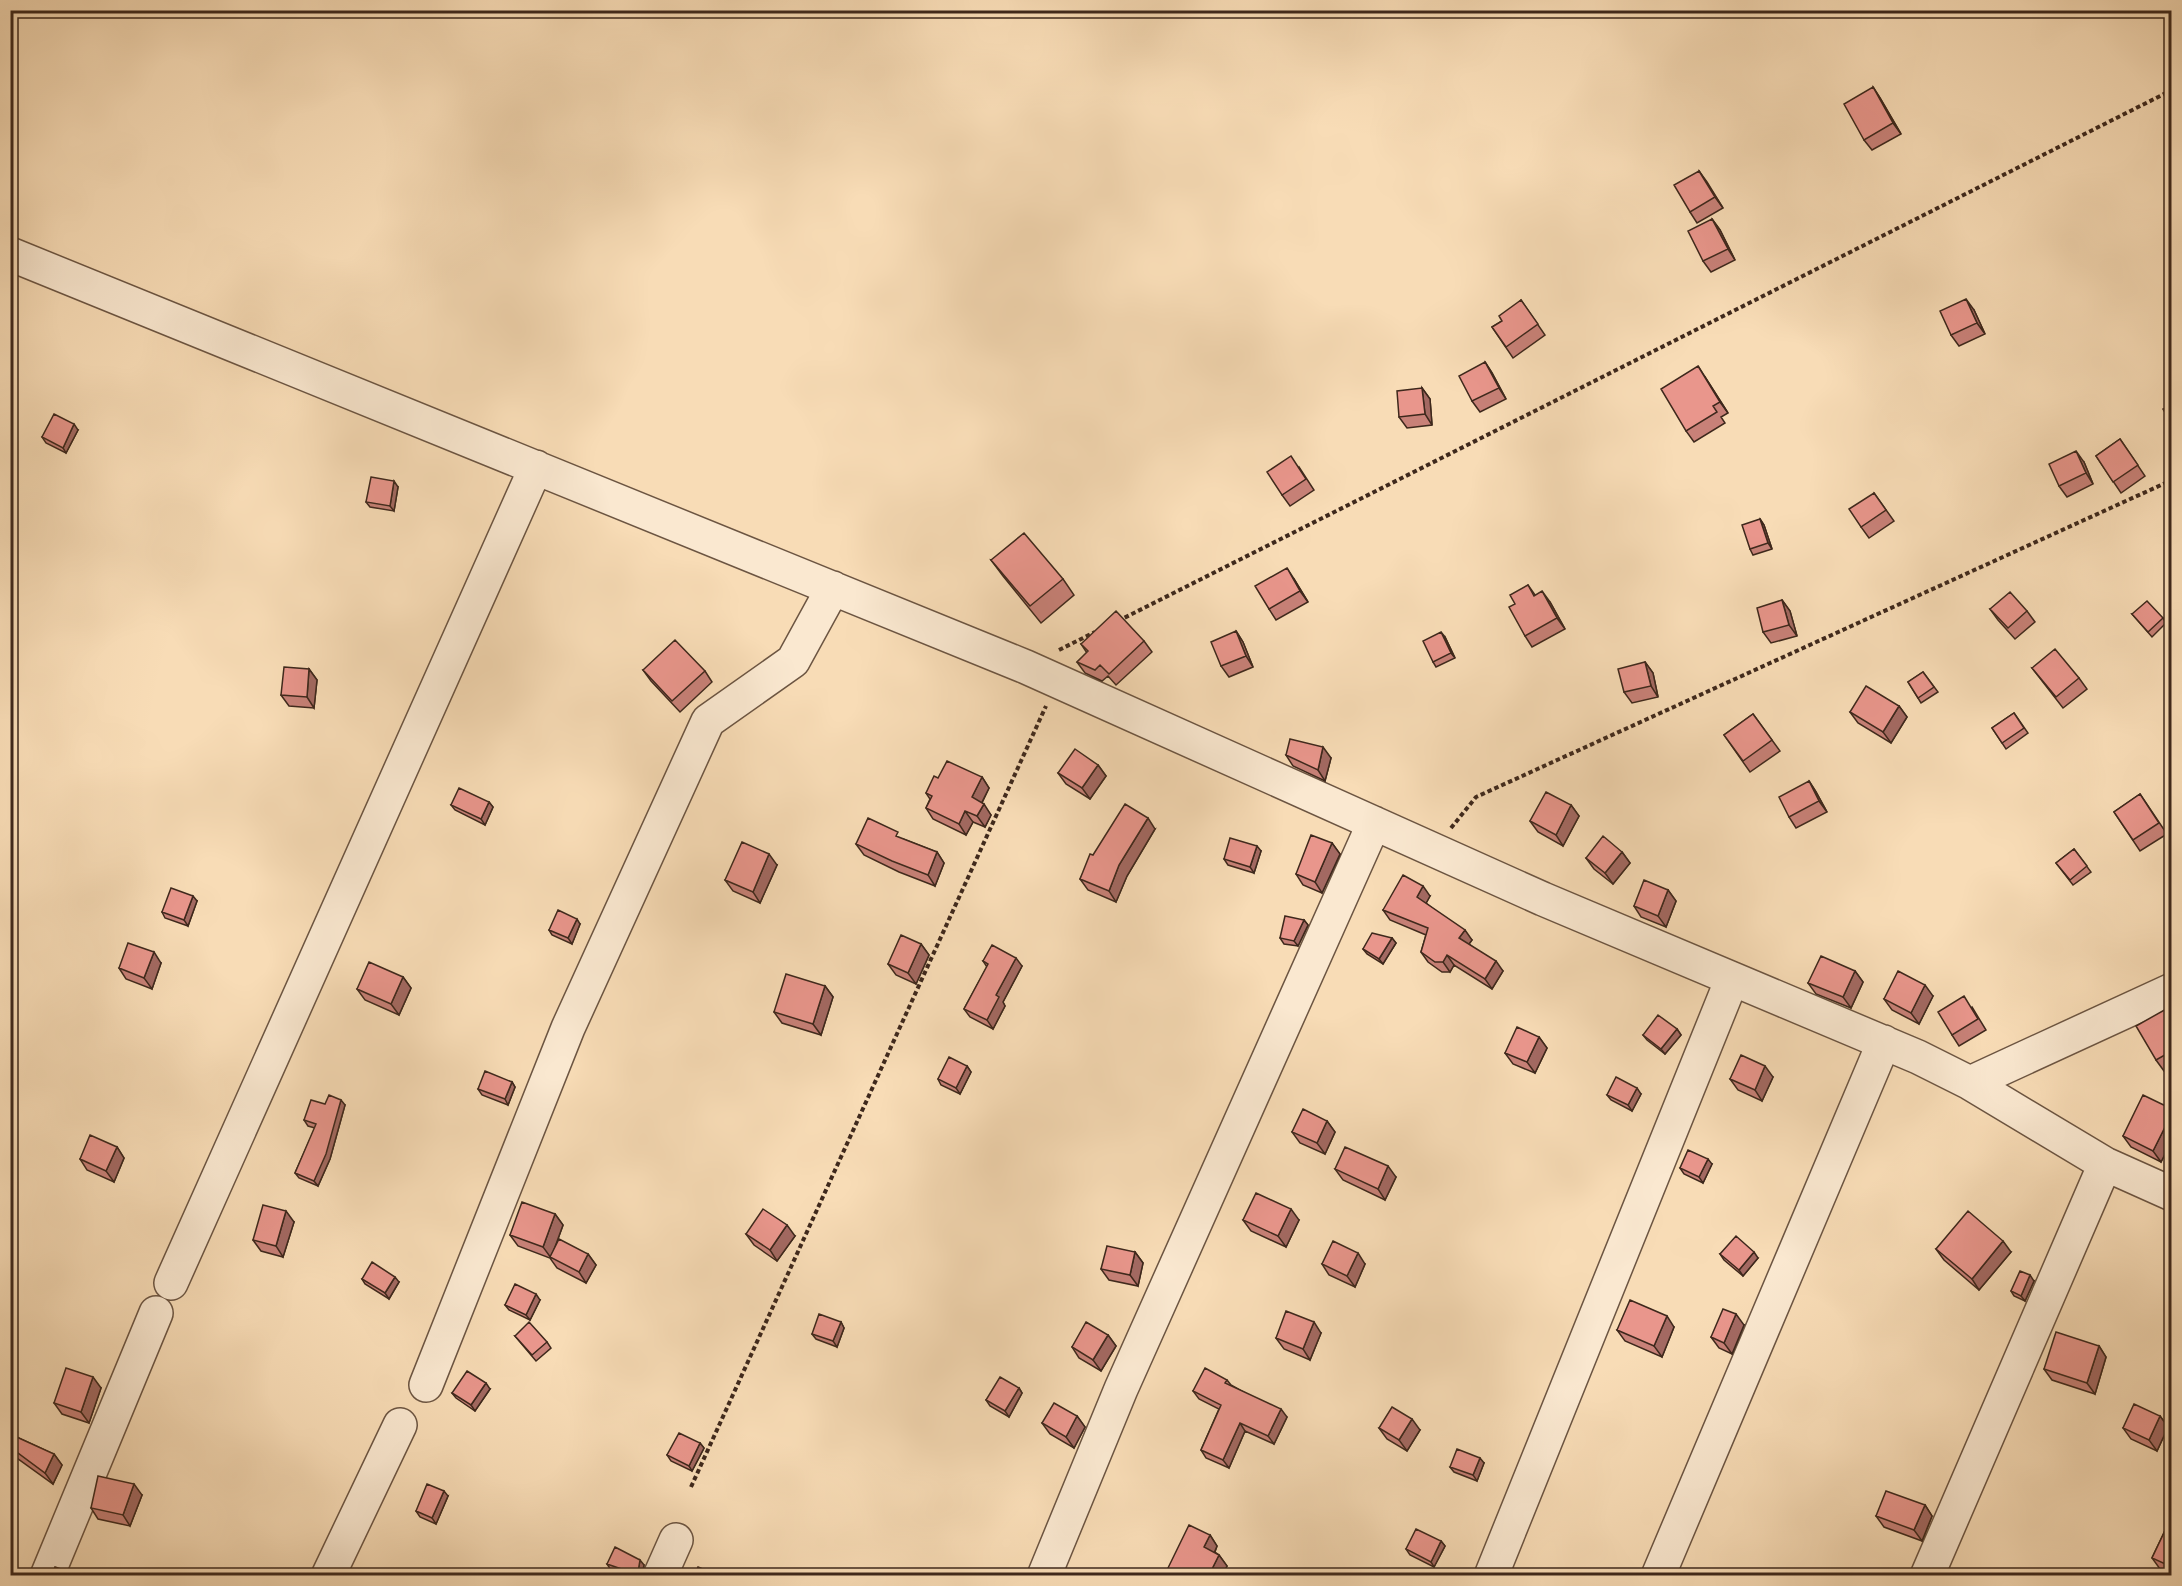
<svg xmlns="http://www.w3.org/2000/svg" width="2182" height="1586" viewBox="0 0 2182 1586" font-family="'IM FELL Double Pica',serif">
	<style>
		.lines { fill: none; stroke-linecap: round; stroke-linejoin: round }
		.minor-casing { stroke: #6c5542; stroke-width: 36 }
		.path { stroke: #3e281c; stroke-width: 4; stroke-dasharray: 4.5 3; stroke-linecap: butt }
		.minor { stroke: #fae8d0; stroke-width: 33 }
		.wall { fill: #c88178; stroke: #3e281c; stroke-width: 1.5 }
		.shaded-wall { fill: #a36962; stroke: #3e281c; stroke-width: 1.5 }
		.building { fill: #e9968c; stroke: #3e281c; stroke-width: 1.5 }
	</style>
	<rect width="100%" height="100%" fill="#f8dcb6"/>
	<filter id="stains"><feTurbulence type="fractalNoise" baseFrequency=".00333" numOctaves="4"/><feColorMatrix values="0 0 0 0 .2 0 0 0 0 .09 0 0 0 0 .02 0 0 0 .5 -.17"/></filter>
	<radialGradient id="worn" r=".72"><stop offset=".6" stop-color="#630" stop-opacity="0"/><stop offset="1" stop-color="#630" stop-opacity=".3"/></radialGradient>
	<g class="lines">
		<defs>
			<path id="minor" d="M10,254L1026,667L1543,899L1918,1057L1970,1083L2105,1164L2172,1194
				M1970,1083L2172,990
				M171,1283L536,467
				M426,1385L568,1028L708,721L793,661L833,588
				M47,1576L156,1313
				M328,1576L400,1425
				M660,1576L676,1540
				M1044,1576L1121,1389L1374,823
				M1491,1576L1732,979
				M1658,1576L1884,1042
				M1927,1576L2105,1164"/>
		</defs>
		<use href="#minor" class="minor-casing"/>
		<path class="path" d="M1118,621L2172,90
			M1059,650L1095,632
			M1451,828L1476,797L2172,480
			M691,1487L1046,706"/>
		<use href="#minor" class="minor"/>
	</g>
	<path class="wall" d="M1873,87L1880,98L1901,134L1872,150L1864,140Z
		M1699,171L1723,208L1697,223L1690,212Z
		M1712,219L1720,230L1735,260L1711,272L1703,261Z
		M1521,300L1545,335L1513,358L1492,327L1502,321Z
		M1974,310L1985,334L1959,346L1951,335Z
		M1485,362L1492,373L1506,399L1480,412L1472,401Z
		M1705,377L1728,413L1721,417L1725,423L1694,442L1686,431Z
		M1422,388L1430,399L1432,425L1407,428L1399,417Z
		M78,430L66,453L46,443L42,437Z
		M2120,439L2145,476L2121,493L2096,456Z
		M2084,462L2093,484L2067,497L2059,486Z
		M1299,467L1314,490L1290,506L1282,495Z
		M398,487L394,511L370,507L366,502Z
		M1874,493L1894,521L1869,538L1861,527Z
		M1760,519L1764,525L1772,549L1753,555L1750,549Z
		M991,560L1063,579L1074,595L1041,623L1003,576Z
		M1294,579L1308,602L1276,620L1269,609Z
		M1528,585L1535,595L1550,602L1565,629L1532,647L1525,636L1515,604Z
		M1782,600L1790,611L1797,636L1771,643L1763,632Z
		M1990,609L2027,611L2035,622L2015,639L1998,620Z
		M2132,614L2163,618L2166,623L2152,637Z
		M1236,631L1243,642L1253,667L1229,677L1221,666Z
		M1445,637L1455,658L1436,667L1433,662Z
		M1144,641L1152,652L1116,685L1108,676L1102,681L1085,673L1077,662L1087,653L1081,644Z
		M1645,662L1653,673L1658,697L1632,703L1624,692Z
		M2032,668L2079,678L2087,689L2063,708Z
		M309,669L317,680L314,708L289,706L281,695Z
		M643,670L705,671L712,682L680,712L651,681Z
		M1923,672L1938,692L1921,703L1908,682Z
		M1899,706L1907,717L1891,743L1858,723L1850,712Z
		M2014,713L2028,733L2006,749L1992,728Z
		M1753,714L1780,751L1750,772L1724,735Z
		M1286,755L1331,758L1325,781L1293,766Z
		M1098,765L1106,776L1090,799L1066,784L1058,773Z
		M982,777L989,788L982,803L991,815L985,827L973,822L966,835L933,819L926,808L930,799L926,793L938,778Z
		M1809,781L1816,792L1827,812L1796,828L1789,817Z
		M2140,794L2167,834L2140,851L2114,812Z
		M489,802L493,807L485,825L455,810L451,805Z
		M1571,805L1579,816L1563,846L1538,832L1530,821Z
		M1155,829L1127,876L1116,902L1088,890L1080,879L1093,855Z
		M903,839L937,852L944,863L935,886L899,872L864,855L856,844Z
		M1332,843L1340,854L1322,893L1303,885L1296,874Z
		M2074,849L2091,872L2073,885L2056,863Z
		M1261,851L1254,873L1228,865L1224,859Z
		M1622,852L1630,863L1613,884L1594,869L1586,858Z
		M777,865L760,903L733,891L725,880Z
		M1668,890L1676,901L1666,927L1641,917L1634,906Z
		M1430,896L1426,903L1472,940L1469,944L1503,971L1492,989L1454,965L1450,972H1442L1428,962L1421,952L1426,935L1390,920L1383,910Z
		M197,901L188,926L165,918L162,912Z
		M1304,920L1308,925L1298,946L1284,944L1280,938Z
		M580,924L572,944L552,935L549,930Z
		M1392,938L1396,943L1383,964L1367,954L1363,949Z
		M921,944L929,955L916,984L896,975L888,964Z
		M983,961L1022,966L1003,1002L1005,1006L993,1029L970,1017L964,1009L987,967Z
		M161,963L152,989L126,979L119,968Z
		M1855,971L1863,982L1851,1008L1816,994L1808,983Z
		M403,977L411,988L399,1015L365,1000L357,989Z
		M825,986L833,997L821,1035L782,1023L774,1012Z
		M1933,996L1919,1024L1892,1010L1884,999Z
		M1972,1007L1986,1030L1959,1046L1952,1035Z
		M2172,1012V1067L2164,1071L2156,1060Z
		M1677,1029L1681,1035L1665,1054L1647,1040L1643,1035Z
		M1539,1037L1547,1048L1535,1073L1513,1064L1505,1053Z
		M967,1066L971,1072L960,1094L941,1085L938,1079Z
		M1773,1077L1762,1101L1738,1090L1730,1079Z
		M512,1082L515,1087L508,1105L482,1095L478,1089Z
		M1641,1094L1632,1111L1611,1100L1607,1095Z
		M325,1104L345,1105L330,1159L318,1186L299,1178L295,1173L315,1128L308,1126L304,1120Z
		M2172,1109V1140L2161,1162L2131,1147L2123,1136Z
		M1327,1121L1335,1132L1325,1154L1300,1143L1292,1132Z
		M117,1147L124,1158L114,1182L87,1170L80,1159Z
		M1712,1164L1703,1183L1684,1174L1680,1168Z
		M1335,1169L1396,1177L1385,1200L1343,1180Z
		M555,1214L563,1225L555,1247L588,1254L596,1265L586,1283L557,1268L550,1258L518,1246L510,1235Z
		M1243,1220H1299L1286,1247L1251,1231Z
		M294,1222L283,1257L261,1251L253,1240Z
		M746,1234L795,1236L777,1261L754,1245Z
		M1936,1249L2011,1252L1979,1290L1944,1260Z
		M1135,1252L1143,1263L1138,1286L1109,1280L1101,1269Z
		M1720,1254L1758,1258L1743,1276L1724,1260Z
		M1322,1264H1365L1355,1287L1329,1275Z
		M362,1279L399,1282L389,1299L365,1284Z
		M2034,1281L2025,1301L2014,1296L2011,1291Z
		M540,1300L530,1320L509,1310L505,1305Z
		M841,1322L844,1328L837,1347L816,1339L812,1334Z
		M1744,1325L1732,1354L1719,1348L1711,1337Z
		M1674,1327L1662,1357L1625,1341L1617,1330Z
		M1321,1333L1310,1360L1284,1349L1276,1338Z
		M1108,1335L1116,1346L1101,1371L1079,1358L1072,1347Z
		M515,1336L547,1342L551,1348L536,1361Z
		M2099,1346L2106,1357L2095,1394L2052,1380L2044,1369Z
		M1227,1380L1231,1385L1287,1417L1274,1444L1245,1431L1229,1468L1206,1458L1201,1450L1219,1409L1199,1399L1193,1391Z
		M101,1388L89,1423L62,1414L54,1403Z
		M1019,1388L1022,1393L1009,1417L990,1406L986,1400Z
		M490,1389L475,1411L456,1398L452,1393Z
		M1077,1416L1085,1427L1074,1448L1050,1434L1042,1423Z
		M2160,1416L2168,1427L2157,1451L2131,1439L2123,1428Z
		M1379,1428L1420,1430L1407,1451L1387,1439Z
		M10,1434L54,1454L62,1465L53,1484L10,1453Z
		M700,1443L704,1448L692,1471L671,1461L667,1455Z
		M1484,1463L1477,1481L1454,1472L1450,1467Z
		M142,1495L130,1526L98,1519L91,1508Z
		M448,1496L436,1524L420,1517L416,1511Z
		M1925,1505L1932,1516L1922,1541L1884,1527L1876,1516Z
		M2172,1508V1575L2160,1569L2152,1558L2170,1520L2168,1517Z
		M1210,1535L1217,1546L1215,1552L1219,1555L1227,1566L1222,1575H1171L1167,1570Z
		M1441,1541L1445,1546L1434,1567L1410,1555L1406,1549Z
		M607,1564L644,1565L642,1575H627L611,1570Z"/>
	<path class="shaded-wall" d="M1873,87L1880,98L1901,134L1893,123Z
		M1699,171L1707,182L1723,208L1715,197Z
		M1712,219L1720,230L1735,260L1728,249Z
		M1966,299L1974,310L1985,334L1977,323Z
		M1485,362L1492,373L1506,399L1499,388Z
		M1698,366L1705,377L1728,413L1720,402Z
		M1422,388L1430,399L1432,425L1425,414Z
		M74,424L78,430L66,453L63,448Z
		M2076,451L2084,462L2093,484L2086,473Z
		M394,481L398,487L394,511L390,506Z
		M1760,519L1764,525L1772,549L1768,543Z
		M1287,568L1294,579L1308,602L1300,591Z
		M1542,591L1550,602L1565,629L1557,618Z
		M1782,600L1790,611L1797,636L1789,625Z
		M1236,631L1243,642L1253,667L1246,656Z
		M1441,632L1445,637L1455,658L1451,653Z
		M1645,662L1653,673L1658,697L1651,686Z
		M309,669L317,680L314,708L307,697Z
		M1899,706L1907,717L1891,743L1883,732Z
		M1323,747L1331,758L1325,781L1318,770Z
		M1098,765L1106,776L1090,799L1082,788Z
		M982,777L989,788L979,808L972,797Z
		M1809,781L1816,792L1827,812L1819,801Z
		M489,802L493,807L485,825L481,819Z
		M984,804L991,815L985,827L977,816Z
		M1571,805L1579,816L1563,846L1556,835Z
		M965,811L973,822L966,835L959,824Z
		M1148,818L1155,829L1127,876L1116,902L1109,891L1119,865Z
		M1332,843L1340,854L1322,893L1315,882Z
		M1257,846L1261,851L1254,873L1250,867Z
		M937,852L944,863L935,886L928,875Z
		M1622,852L1630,863L1613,884L1605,873Z
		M769,854L777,865L760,903L753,892Z
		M1423,886L1430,896L1424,907L1417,897Z
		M1668,890L1676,901L1666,927L1658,916Z
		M193,896L197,901L188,926L184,920Z
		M577,919L580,924L572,944L568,938Z
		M1304,920L1308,925L1298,946L1294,941Z
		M1465,930L1472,940L1466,948L1459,938Z
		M1392,938L1396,943L1383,964L1379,959Z
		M921,944L929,955L916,984L908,973Z
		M154,952L161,963L152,989L144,978Z
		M1447,955L1454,965L1450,972L1443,962Z
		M1016,958L1022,966L1003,1002L1005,1006L993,1029L987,1020L996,995Z
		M1496,961L1503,971L1492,989L1485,979Z
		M1855,971L1863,982L1851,1008L1843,997Z
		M403,977L411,988L399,1015L391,1004Z
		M1925,985L1933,996L1919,1024L1911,1013Z
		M825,986L833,997L821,1035L813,1024Z
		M1677,1029L1681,1035L1665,1054L1661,1049Z
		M1539,1037L1547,1048L1535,1073L1527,1062Z
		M967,1066L971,1072L960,1094L956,1088Z
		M1765,1066L1773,1077L1762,1101L1755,1090Z
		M512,1082L515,1087L508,1105L505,1099Z
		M1637,1088L1641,1094L1632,1111L1628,1105Z
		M341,1100L345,1105L330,1159L318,1186L314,1181Z
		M2172,1113V1140L2161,1162L2153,1151Z
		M1327,1121L1335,1132L1325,1154L1317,1143Z
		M117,1147L124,1158L114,1182L106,1171Z
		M1708,1159L1712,1164L1703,1183L1699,1177Z
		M1388,1166L1396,1177L1385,1200L1378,1189Z
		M1291,1209L1299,1220L1286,1247L1278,1236Z
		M286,1211L294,1222L283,1257L276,1246Z
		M555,1214L563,1225L551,1258L543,1247Z
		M787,1225L795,1236L777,1261L770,1250Z
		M2003,1241L2011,1252L1979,1290L1972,1279Z
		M1135,1252L1143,1263L1138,1286L1130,1275Z
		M1754,1252L1758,1258L1743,1276L1739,1270Z
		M1358,1253L1365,1264L1355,1287L1347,1276Z
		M588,1254L596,1265L586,1283L579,1272Z
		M2030,1275L2034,1281L2025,1301L2021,1296Z
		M395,1277L399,1282L389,1299L385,1293Z
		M536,1294L540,1300L530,1320L526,1315Z
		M1736,1314L1744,1325L1732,1354L1724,1343Z
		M1667,1316L1674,1327L1662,1357L1654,1346Z
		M841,1322L844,1328L837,1347L833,1341Z
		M1314,1322L1321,1333L1310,1360L1303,1349Z
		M1108,1335L1116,1346L1101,1371L1093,1360Z
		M2099,1346L2106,1357L2095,1394L2087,1383Z
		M93,1377L101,1388L89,1423L81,1412Z
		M486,1383L490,1389L475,1411L471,1405Z
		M1019,1388L1022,1393L1009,1417L1005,1411Z
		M1281,1409L1287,1417L1274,1444L1268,1436Z
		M1077,1416L1085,1427L1074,1448L1066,1437Z
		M2160,1416L2168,1427L2157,1451L2149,1440Z
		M1412,1419L1420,1430L1407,1451L1399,1440Z
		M1240,1423L1245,1431L1229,1468L1223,1460Z
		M700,1443L704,1448L692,1471L689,1466Z
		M54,1454L62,1465L53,1484L45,1473Z
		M1480,1458L1484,1463L1477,1481L1473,1475Z
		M134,1484L142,1495L130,1526L123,1515Z
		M444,1491L448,1496L436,1524L432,1518Z
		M1925,1505L1932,1516L1922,1541L1914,1530Z
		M1210,1535L1217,1546L1212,1558L1204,1547Z
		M1441,1541L1445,1546L1434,1567L1431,1562Z
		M1219,1555L1227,1566L1222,1575H1209Z
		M640,1560L644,1565L642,1575H639L638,1572Z"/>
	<path class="building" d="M1873,87L1893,123L1864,140L1844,104Z
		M1699,171L1715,197L1690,212L1674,185Z
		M1712,219L1728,249L1703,261L1688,231Z
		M1966,299L1977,323L1951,335L1940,311Z
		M1521,300L1538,324L1506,347L1492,327L1502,321L1499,316Z
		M1485,362L1499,388L1472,401L1459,376Z
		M1698,366L1720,402L1713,406L1717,412L1686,431L1661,389Z
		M1422,388L1425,414L1399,417L1397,391Z
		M2172,405V424L2163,409Z
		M54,414L74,424L63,448L42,437Z
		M2120,439L2138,465L2113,482L2096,456Z
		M2076,451L2086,473L2059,486L2049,464Z
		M1291,456L1306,479L1282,495L1267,472Z
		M371,477L394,481L390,506L366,502Z
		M1874,493L1886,510L1861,527L1849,509Z
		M1760,519L1768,543L1750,549L1742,525Z
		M1024,533L1063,579L1030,606L991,560Z
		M1287,568L1300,591L1269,609L1255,586Z
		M1528,585L1534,596L1542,591L1557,618L1525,636L1509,607L1515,604L1510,595Z
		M2010,592L2027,611L2008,628L1990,609Z
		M1782,600L1789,625L1763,632L1757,608Z
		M2147,601L2163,618L2148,632L2132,614Z
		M1116,611L1144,641L1109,674L1100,665L1095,670L1077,662L1088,651L1081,644Z
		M1236,631L1246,656L1221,666L1211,642Z
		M1441,632L1451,653L1433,662L1423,641Z
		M675,640L705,671L672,701L643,670Z
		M2055,649L2079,678L2056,697L2032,668Z
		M1645,662L1651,686L1624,692L1618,669Z
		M284,667L309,669L307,697L281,695Z
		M1923,672L1934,687L1918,698L1908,682Z
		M1866,686L1899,706L1883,732L1850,712Z
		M2014,713L2024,728L2002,743L1992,728Z
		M1753,714L1772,740L1743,761L1724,735Z
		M1290,739L1323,747L1318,770L1286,755Z
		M1075,749L1098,765L1082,788L1058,773Z
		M947,761L982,777L972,797L984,804L977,816L965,811L959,824L926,808L932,796L926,793L934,776L938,778Z
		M1809,781L1819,801L1789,817L1779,797Z
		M459,788L489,802L481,819L451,805Z
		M1546,792L1571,805L1556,835L1530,821Z
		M2140,794L2159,823L2133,840L2114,812Z
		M1125,804L1148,818L1119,865L1109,891L1080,879L1090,854L1093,855Z
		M868,818L898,832L896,836L937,852L928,875L892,861L856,844Z
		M1311,835L1332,843L1315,882L1296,874Z
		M1603,836L1622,852L1605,873L1586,858Z
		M1230,838L1257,846L1250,867L1224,859Z
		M742,842L769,854L753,892L725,880Z
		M2074,849L2087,866L2070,880L2056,863Z
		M1403,875L1423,886L1417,897L1465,930L1459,938L1496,961L1485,979L1447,955L1443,962H1435L1421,952L1428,928L1383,910Z
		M1644,880L1668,890L1658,916L1634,906Z
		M171,888L193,896L184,920L162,912Z
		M558,910L577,919L568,938L549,930Z
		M1285,916L1304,920L1294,941L1280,938Z
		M1372,933L1392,938L1379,959L1363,949Z
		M901,935L921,944L908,973L888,964Z
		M128,943L154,952L144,978L119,968Z
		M992,945L1016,958L996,995L999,997L987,1020L964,1009L988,964L983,961Z
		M1821,956L1855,971L1843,997L1808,983Z
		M369,962L403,977L391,1004L357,989Z
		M1898,971L1925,985L1911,1013L1884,999Z
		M786,974L825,986L813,1024L774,1012Z
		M1964,996L1978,1019L1952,1035L1938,1012Z
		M2168,1008L2172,1013V1051L2156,1060L2136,1026Z
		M1658,1015L1677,1029L1661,1049L1643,1035Z
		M1517,1027L1539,1037L1527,1062L1505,1053Z
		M1741,1055L1765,1066L1755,1090L1730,1079Z
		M949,1057L967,1066L956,1088L938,1079Z
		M485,1071L512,1082L505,1099L478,1089Z
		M1616,1077L1637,1088L1628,1105L1607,1095Z
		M329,1095L341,1100L326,1154L314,1181L295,1173L316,1124L304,1120L311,1100L325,1104Z
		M2143,1095L2172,1109V1113L2153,1151L2123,1136Z
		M1303,1109L1327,1121L1317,1143L1292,1132Z
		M90,1135L117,1147L106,1171L80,1159Z
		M1345,1147L1388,1166L1378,1189L1335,1169Z
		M1688,1150L1708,1159L1699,1177L1680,1168Z
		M1256,1193L1291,1209L1278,1236L1243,1220Z
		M522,1202L555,1214L543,1247L510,1235Z
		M263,1205L286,1211L276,1246L253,1240Z
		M763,1209L787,1225L770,1250L746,1234Z
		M1968,1211L2003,1241L1972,1279L1936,1249Z
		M1736,1236L1754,1252L1739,1270L1720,1254Z
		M559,1239L588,1254L579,1272L550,1257Z
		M1333,1241L1358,1253L1347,1276L1322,1264Z
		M1107,1246L1135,1252L1130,1275L1101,1269Z
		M372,1262L395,1277L385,1293L362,1279Z
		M2020,1271L2030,1275L2021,1296L2011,1291Z
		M515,1284L536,1294L526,1315L505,1305Z
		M1630,1300L1667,1316L1654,1346L1617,1330Z
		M1723,1309L1736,1314L1724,1343L1711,1337Z
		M1286,1311L1314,1322L1303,1349L1276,1338Z
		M819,1314L841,1322L833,1341L812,1334Z
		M529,1322L547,1342L532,1355L515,1336Z
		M1086,1322L1108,1335L1093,1360L1072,1347Z
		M2056,1332L2099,1346L2087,1383L2044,1369Z
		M66,1368L93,1377L81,1412L54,1403Z
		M1205,1368L1227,1380L1225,1383L1281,1409L1268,1436L1240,1423L1223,1460L1201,1450L1221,1405L1193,1391Z
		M467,1371L486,1383L471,1405L452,1393Z
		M1000,1377L1019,1388L1005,1411L986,1400Z
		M1054,1403L1077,1416L1066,1437L1042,1423Z
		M2134,1404L2160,1416L2149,1440L2123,1428Z
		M1392,1407L1412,1419L1399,1440L1379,1428Z
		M679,1433L700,1443L689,1466L667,1455Z
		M10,1434L54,1454L45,1473L10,1447Z
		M1457,1449L1480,1458L1473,1475L1450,1467Z
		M98,1476L134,1484L123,1515L91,1508Z
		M427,1484L444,1491L432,1518L416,1511Z
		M1886,1491L1925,1505L1914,1530L1876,1516Z
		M2172,1508V1567L2152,1558L2171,1518L2168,1517Z
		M1189,1525L1210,1535L1204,1547L1219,1555L1209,1575H1179L1167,1570Z
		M1416,1529L1441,1541L1431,1562L1406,1549Z
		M615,1547L640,1560L638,1572L639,1575L607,1564Z
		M55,1567L79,1575H52Z
		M698,1567L717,1575H694Z"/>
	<rect width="2182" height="1586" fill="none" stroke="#f8dcb6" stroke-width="36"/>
	<rect x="12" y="12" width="2158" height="1562" fill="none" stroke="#3e281c" stroke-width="3"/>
	<rect x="18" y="18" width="2146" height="1550" fill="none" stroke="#3e281c" stroke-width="1.5"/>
	<rect width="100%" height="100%" filter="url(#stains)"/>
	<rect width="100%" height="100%" fill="url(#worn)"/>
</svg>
